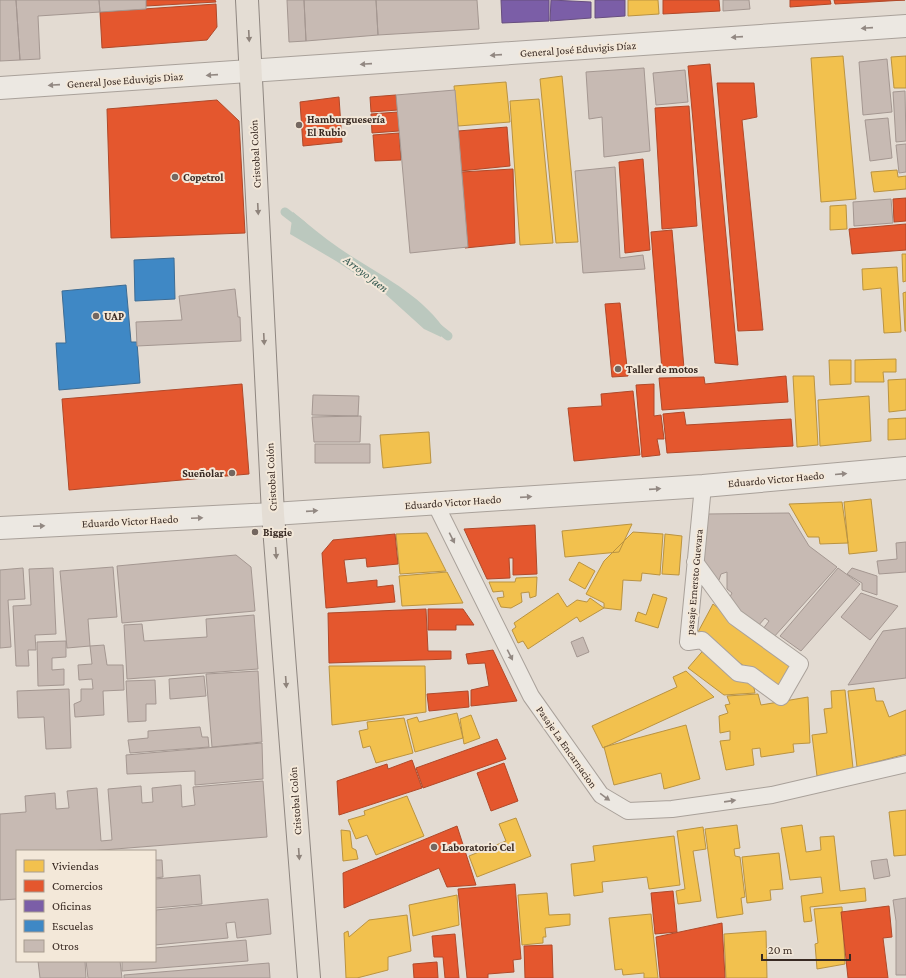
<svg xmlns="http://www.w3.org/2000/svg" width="906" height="978" viewBox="0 0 906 978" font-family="'Crimson Pro',serif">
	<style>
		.water { fill: #bbc8be }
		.homes { fill: #f2c14e; stroke: #ba9341 }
		.shops { fill: #e4572e; stroke: #b0492a }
		.offices { fill: #7b5ea7; stroke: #674e7f }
		.schools { fill: #3f88c5; stroke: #3d6c94 }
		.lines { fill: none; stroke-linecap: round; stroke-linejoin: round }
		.stream { stroke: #bbc8be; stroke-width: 9 }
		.building { fill: #c7bab3; stroke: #a49791 }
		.service-casing { stroke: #a9a19a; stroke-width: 18 }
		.minor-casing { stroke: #a9a19a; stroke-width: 24 }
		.tertiary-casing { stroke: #a9a19a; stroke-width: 24 }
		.primary-casing { stroke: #8f8781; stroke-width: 24 }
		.service { stroke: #ece8e2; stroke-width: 16 }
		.minor { stroke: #ece8e2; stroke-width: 22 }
		.tertiary { stroke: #ece8e2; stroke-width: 22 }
		.primary { stroke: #e4ddd4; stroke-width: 22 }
		.oneway { fill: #928882 }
		.oneway2 { fill: #8e837b }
		.poi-dot { fill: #746760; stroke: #f3e8d9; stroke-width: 1.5 }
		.labels { text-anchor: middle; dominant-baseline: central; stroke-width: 4; stroke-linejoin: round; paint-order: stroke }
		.street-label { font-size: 11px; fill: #382922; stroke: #f3e8d9 }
		.poi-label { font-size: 11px; font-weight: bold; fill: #382922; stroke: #f3e8d9; text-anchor: start }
		.water-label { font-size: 12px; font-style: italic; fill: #32574f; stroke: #f3e8d9 }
	</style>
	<rect width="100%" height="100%" fill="#e3dbd2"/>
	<path class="water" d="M293,212C308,224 323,237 339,248C375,273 417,291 443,327L441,337L424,329L382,291L336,261L290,234Z"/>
	<path class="homes" d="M628,0H658L659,14L628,16Z
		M843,56L856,199L821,202L811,58Z
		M906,56V88H894L891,57Z
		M562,76L578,242L556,243L540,79Z
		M506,82L510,122L458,126L454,86Z
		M539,99L553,243L520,245L510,101Z
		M897,170L898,177L906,176V189L874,192L871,172Z
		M846,205L847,229L830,230V206Z
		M902,254H906V281L903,282Z
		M897,267L901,332L884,333L881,288L863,290L862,269Z
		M906,292V331H905L903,293Z
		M896,359V372H883L884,382H855V360Z
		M829,360H851V384L830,385Z
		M793,376H814L818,445L797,447Z
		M906,379V410L889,412L888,380Z
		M869,396L871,441L820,446L818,400Z
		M906,418V439L888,440V419Z
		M429,432L431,463L383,468L380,435Z
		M871,499L877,551L849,554L844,502Z
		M842,502L848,543L820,544L819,537H808L789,504Z
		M632,524L619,552L565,557L562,531Z
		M633,532L663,534L660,575L642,573L641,581L623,580L621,610L604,608V603L586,594L604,561Z
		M427,533L446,571L400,574L396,534Z
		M665,534L682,536L679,575L662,574Z
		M579,562L595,571L585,589L569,580Z
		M447,572L463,603L402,606L399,576Z
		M537,577L536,596L530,598L529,592L521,593L522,602L511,608L501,607L497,598L504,597L503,591L493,592L489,582H515L516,578Z
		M558,593L567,607L577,600L587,602L590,598L604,608L580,622L577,617L575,618L528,649L523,641L518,643L512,630L516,627L514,623Z
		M653,594L667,598L658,628L635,621L638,612L646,615Z
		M713,604L793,666L779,692L698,632Z
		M707,646L752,678L755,693L724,695L688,668Z
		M329,666H425L426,712L332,725Z
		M686,671L714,697L603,748L592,726L677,687L673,677Z
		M874,688L876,701H883L889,717L906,710V754L857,767L848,691Z
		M845,690L853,768L817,776L812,735L827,733L824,709L832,708L831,691Z
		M758,694L761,705L808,697L810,743L793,744L794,752L761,757L760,748L752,749L754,765L726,770L720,741L730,740V731L720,733L719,716L728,713L725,705L730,704L727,696Z
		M457,713L463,738L415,752L407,720L417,717L419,722Z
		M471,715L480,738L464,744L460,719Z
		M404,718L413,753L376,763L370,746L363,748L359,731L368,729L367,722Z
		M686,725L700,779L664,789L661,773L614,785L604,747Z
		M407,796L424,836L376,855L367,835L356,839L348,820L365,815L364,811Z
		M906,810V855L894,856L889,812Z
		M516,818L531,856L477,877L469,856L506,841L499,824Z
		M737,825L740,848L734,849L735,856L740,857L745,897L741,898L743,914L717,918L705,829Z
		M802,825L806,852L821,850L820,837L834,836L840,891L865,888L866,901L810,907L812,921L804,922L801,896L823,893L821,877L790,880L781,828Z
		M703,827L706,849L693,851L701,901L678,904L676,891L685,889L677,831Z
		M341,830L350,831L352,848L356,850L358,859L343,861Z
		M674,836L680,885L649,889L647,877L602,882L603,892L574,896L571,864L595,861L593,846Z
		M779,853L783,889L770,890L771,900L747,903L742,857Z
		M547,893L549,915L570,914V925L545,928L546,937H543V943L522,945L518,895Z
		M457,895L459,925L413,936L409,905Z
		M842,907L845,964L817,969L815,944L818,943L814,909Z
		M651,914L658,978H644V973L623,975L622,969L615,970L609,918Z
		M407,915L411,951L388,957V970L357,978H346L344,933L348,931L349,937L369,920Z
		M766,931L767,978H726L724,934Z"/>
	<path class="shops" d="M146,0H215L216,2L146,6Z
		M663,0H719L720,11L663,14Z
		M790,0H830L831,4L790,7Z
		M834,0H905L835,4Z
		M216,4L217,27L207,40L102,48L100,12Z
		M710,64L738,365L715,363L688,66Z
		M717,83H754L757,117L742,120L763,330L738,331Z
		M396,95L398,110L371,112L370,97Z
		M339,97L342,142L303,146L300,102Z
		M217,100L239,121L245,233L111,238L107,109Z
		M689,106L697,226L662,229L655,108Z
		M398,112L399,131L372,133L371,114Z
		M507,127L510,166L460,171L458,131Z
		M399,133L401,160L375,161L373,135Z
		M643,159L650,250L625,253L619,162Z
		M513,169L515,243L465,248L461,172Z
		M906,198V221L894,222L893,199Z
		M906,224V250L852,254L849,229Z
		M672,230L684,368L662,370L651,232Z
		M620,303L628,376L612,377L605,304Z
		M786,376L788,402L662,410L659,378L704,377L705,384Z
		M242,384L249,474L69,490L62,399Z
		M654,384V416L661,415L664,439H657L660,455L642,457L636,385Z
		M633,391L640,455L574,461L568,408L602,406L601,394Z
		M684,412L686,425L791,419L793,446L667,453L663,414Z
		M535,525L537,574L513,575V558H509L510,578L487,579L464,529Z
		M395,534L398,564L367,567L366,558L344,560L347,583L377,580V587L393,585L395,602L326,608L322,553L333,540Z
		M426,609L428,651H451V659L329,663L328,613Z
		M428,609H463L474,625H456V630H428Z
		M493,650L517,701L471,706V690L489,686L485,663L468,664L466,654Z
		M468,691L469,707L429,711L427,694Z
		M497,739L506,759L423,788L416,768Z
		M412,760L422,788L339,815L337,781L387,764L388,769Z
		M504,763L518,801L491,811L477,773Z
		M457,826L476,885L447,887L439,868L344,908L343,873Z
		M515,884L521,959L513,960L514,972L488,974V978H467L458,889Z
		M673,891L677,932L655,934L651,893Z
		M889,906L892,937L883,938L888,978H848L841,912Z
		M722,923L725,978H660L656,937Z
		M455,934L459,978H445L443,957H434L432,936Z
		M552,945L553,978H525L524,946Z
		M437,962L438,978H414L413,964Z"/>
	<path class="offices" d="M501,0H549V21L502,23Z
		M551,0L591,2V18L550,21Z
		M595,0H625V16L595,18Z"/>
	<path class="schools" d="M174,258L175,299L135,301L134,260Z
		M126,285L131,342H137L140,383L59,390L56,343H66L62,291Z"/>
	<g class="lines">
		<path class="stream" d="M285,212L302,225
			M433,324L448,336"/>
	</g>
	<path class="building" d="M0,0H16L20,60L0,61Z
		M16,0H99L100,12L38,16L40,59L20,60Z
		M99,0H146V9L100,12Z
		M287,0H304L306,41L289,42Z
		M304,0H376L378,35L306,41Z
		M376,0H477L479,29L378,35Z
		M723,0H749L750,9L723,11Z
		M887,59L892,112L863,115L859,62Z
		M644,68L650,151L604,157L602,117L589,119L586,72Z
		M685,70L688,102L656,105L653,73Z
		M455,90L468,247L410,253L396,95Z
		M905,91L906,141L896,142L893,92Z
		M888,118L892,158L870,161L865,120Z
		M906,144V172L899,173L896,145Z
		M615,167L620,258L643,255L645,269L583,273L575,171Z
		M891,199L893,223L854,226L853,202Z
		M235,289L238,317H240L241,341L137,346L136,322L182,320L179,296Z
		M313,395L359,396L358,416L312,415Z
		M361,416L360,442H314L312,417Z
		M315,444H370V463H315Z
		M789,513L809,546L837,567L773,638L763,629L769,621L765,618L758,626L726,604L732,593L727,589V572L721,574L719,580L707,577L701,549L707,514Z
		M906,542V572L879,574L877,561L897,559L896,543Z
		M236,555L251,567L255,611L122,623L117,566Z
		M113,567L117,617L88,619L90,646L67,648L60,571Z
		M23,568L25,599L8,600L11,647L0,648V570Z
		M53,568L56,634L35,635L36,650H28L29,666H16L13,606L31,605L29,569Z
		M838,568L860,584L801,651L780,636Z
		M852,568L877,576V595L862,590V583L847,574Z
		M861,593L898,606L870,640L841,617Z
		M254,615L258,669L127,679L124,625L142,624L144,641L207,637L206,619Z
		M906,628V678L848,685L883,631Z
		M583,637L589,652L577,657L571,642Z
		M66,641V657L52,658V670L64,669V685L38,686L37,642Z
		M104,645L107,665H123L124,690L103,691L104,715L75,717L74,704L81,701V689H93L92,679L79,680L78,665L92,664L90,646Z
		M258,671L262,742L212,747L206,674Z
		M204,676L206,696L170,699L169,679Z
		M155,680L156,704H146V721L128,722L126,681Z
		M69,689L71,748L46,749L44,717L18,718L17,691Z
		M200,727L202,737H208L209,747L130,753L128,740L148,738V731Z
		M262,743L263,779L195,785V771L127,774L126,755Z
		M263,781L267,837L90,851H17V899L0,900V814L26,812L25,796L55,793L56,809L69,808L67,791L97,788L101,841L112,840L108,789L141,786L142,803L153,802L152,788L181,785L182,807L195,805L193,787Z
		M887,859L890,876L874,879L871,861Z
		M155,860H162L163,877L155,878Z
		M200,875L202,904L155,908V879Z
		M906,898V975H896V921L893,900Z
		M268,899L271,934L237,938L235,922L226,923L228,938L155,945L156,910Z
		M246,940L248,961L122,971V961H155V948Z
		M38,961H85L86,978H40Z
		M86,961H120L122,978H88Z
		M269,963L270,978H124V975Z"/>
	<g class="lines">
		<defs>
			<path id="service" d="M435,503L531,696L601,795L628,811L672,809L772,795L906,764
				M695,562L735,617L800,664L781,697L751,675L738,673L702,640L688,642L703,486"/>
			<path id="minor" d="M0,528L273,514"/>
			<path id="tertiary" d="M0,88L906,26
				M273,514L703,486L906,468"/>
			<path id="primary" d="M247,0L273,514L309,978"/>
		</defs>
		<use href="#service" class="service-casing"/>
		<use href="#minor" class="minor-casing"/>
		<use href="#tertiary" class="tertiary-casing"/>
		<use href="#primary" class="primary-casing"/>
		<use href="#service" class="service"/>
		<use href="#minor" class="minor"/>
		<use href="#tertiary" class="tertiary"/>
		<use href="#primary" class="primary"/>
	</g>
	<defs><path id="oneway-solid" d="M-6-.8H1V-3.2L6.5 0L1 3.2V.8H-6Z"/></defs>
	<g class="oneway">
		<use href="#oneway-solid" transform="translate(867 28) rotate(176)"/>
		<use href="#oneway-solid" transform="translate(737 37) rotate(176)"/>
		<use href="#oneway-solid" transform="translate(496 55) rotate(176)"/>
		<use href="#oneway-solid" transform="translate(366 64) rotate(176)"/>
		<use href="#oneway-solid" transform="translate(212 75) rotate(176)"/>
		<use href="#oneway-solid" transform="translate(54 85) rotate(176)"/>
		<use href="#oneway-solid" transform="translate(841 474) rotate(-5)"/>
		<use href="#oneway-solid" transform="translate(655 489) rotate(-4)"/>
		<use href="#oneway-solid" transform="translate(526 497) rotate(-4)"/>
		<use href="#oneway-solid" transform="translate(312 511) rotate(-4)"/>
		<use href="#oneway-solid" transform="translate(197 518) rotate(-3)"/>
		<use href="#oneway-solid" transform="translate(39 526) rotate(-3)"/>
		<use href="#oneway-solid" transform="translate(452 538) rotate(63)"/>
		<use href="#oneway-solid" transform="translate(510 655) rotate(63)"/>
		<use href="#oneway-solid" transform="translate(605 797) rotate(36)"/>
		<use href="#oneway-solid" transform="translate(730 801) rotate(-8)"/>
	</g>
	<g class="oneway2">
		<use href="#oneway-solid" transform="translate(249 36) rotate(87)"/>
		<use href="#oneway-solid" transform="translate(258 209) rotate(87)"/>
		<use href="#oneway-solid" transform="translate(264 339) rotate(87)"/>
		<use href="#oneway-solid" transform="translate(276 553) rotate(86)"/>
		<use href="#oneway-solid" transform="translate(286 682) rotate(86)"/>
		<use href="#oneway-solid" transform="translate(299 854) rotate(86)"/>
	</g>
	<g class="poi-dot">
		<circle cx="299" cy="125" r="4"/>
		<circle cx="175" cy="177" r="4"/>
		<circle cx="96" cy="316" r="4"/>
		<circle cx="618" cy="369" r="4"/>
		<circle cx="232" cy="473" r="4"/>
		<circle cx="255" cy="532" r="4"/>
		<circle cx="434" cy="847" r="4"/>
	</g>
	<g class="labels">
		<g class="street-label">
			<text transform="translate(578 49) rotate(-4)">General José Eduvigis Díaz</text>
			<text transform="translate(125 80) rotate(-4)">General Jose Eduvigis Diaz</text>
			<text transform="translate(255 154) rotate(-93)">Cristobal Colón</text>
			<text transform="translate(271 477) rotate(-93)">Cristobal Colón</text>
			<text transform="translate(776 479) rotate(-5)">Eduardo Victor Haedo</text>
			<text transform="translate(453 502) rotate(-4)">Eduardo Victor Haedo</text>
			<text transform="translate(130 521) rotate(-3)">Eduardo Victor Haedo</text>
			<text transform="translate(694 582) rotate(-85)">pasaje Ernersto Guevara</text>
			<text transform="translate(567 747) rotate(55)">Pasaje La Encarnacion</text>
			<text transform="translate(295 801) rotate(-94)">Cristobal Colón</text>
		</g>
		<g class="poi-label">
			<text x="307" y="119">Hamburguesería<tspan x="307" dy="13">El Rubio</tspan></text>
			<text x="183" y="177">Copetrol</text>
			<text x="104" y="316">UAP</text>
			<text x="626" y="369">Taller de motos</text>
			<text x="224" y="473" text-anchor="end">Sueñolar</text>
			<text x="263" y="532">Biggie</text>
			<text x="442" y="847">Laboratorio Cel</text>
		</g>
		<g class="water-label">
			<text transform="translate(366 274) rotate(37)">Arroyo Jaen</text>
		</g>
	</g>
	<rect x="16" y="850" width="140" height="112" fill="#f3e8d9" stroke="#a89c90"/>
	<rect x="24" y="860" width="20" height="12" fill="#f2c14e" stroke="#a89c90"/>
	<text x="52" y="870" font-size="12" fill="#382922">Viviendas</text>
	<rect x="24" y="880" width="20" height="12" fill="#e4572e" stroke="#a89c90"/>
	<text x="52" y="890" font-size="12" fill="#382922">Comercios</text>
	<rect x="24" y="900" width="20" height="12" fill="#7b5ea7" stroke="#a89c90"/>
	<text x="52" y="910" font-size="12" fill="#382922">Oficinas</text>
	<rect x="24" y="920" width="20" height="12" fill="#3f88c5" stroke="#a89c90"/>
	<text x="52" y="930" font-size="12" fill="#382922">Escuelas</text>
	<rect x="24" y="940" width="20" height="12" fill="#c7bab3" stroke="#a89c90"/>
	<text x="52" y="950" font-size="12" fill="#382922">Otros</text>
	<path d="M762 954v6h88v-6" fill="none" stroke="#382922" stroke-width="2"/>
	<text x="768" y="954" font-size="12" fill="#382922" stroke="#f3e8d9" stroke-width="3" paint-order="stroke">20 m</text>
</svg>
